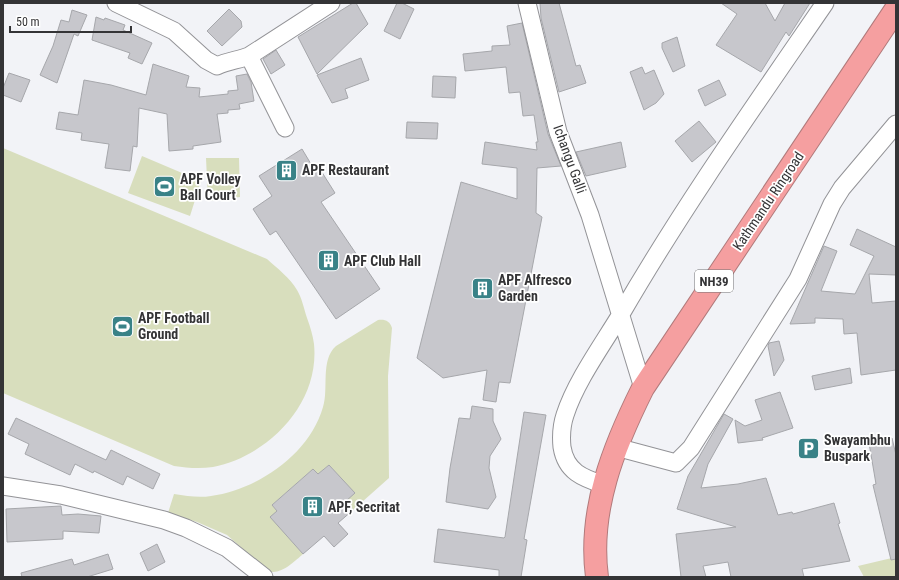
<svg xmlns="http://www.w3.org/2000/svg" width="899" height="580" viewBox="0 0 899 580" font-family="'Roboto Condensed',sans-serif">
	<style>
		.green { fill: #d8debd }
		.building { fill: #c7c7cc; stroke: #a6a7ab }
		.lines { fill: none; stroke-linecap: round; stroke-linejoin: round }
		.street-casing { stroke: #939397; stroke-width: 19 }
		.highway-casing { stroke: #b17a7b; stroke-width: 24 }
		.street { stroke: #fff; stroke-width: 17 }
		.highway { stroke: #f59fa0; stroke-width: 22 }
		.labels { text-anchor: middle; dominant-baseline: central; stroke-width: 3.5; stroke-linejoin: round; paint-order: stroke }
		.shield { fill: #fff; stroke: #717172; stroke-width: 1 }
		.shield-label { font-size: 13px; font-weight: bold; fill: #343436 }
		.street-label { font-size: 14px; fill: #343436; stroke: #fff }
		.poi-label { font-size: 14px; font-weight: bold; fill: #343436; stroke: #fff; text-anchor: start }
	</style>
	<rect width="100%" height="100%" fill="#f2f3f7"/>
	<path class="green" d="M3,148L267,259C277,268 290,278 297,290C302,298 304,309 307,318C310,326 313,336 314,344C320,404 268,456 213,467C200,469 187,468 174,466L3,393Z
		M142,156L201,181L190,216L128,193Z
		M206,158H239L240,197L208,201Z
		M378,320C385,319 390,321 392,328L388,376L389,478L353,510L346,501L354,493L329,465L318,474L313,469L272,505L277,511L271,517L303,554C295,561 280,576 268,571L227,535L197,522L168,513L174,494C187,496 199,498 211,496C258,489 309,455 323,407C329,389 320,360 336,346Z
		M896,557V577H864L858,566Z"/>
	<path class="building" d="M353,3H356L368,24L317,74L298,37Z
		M397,3H402L414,9L400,39L384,31Z
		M540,3H559L576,66L580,65L586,83L559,92L541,18Z
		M721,3H765L775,21L785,3H810L789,36L786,32L761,72L716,45L737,14Z
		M229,9L241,21L242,27L222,46L207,31Z
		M72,10L87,15L78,36L74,34L57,83L40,75L53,46L61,20L69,22Z
		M96,17L104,20L105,18L125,25L123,30L152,43L142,64L128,58L130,53L92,40Z
		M522,23L548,134L561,166L537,168L536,213L542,217L510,383L499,382L496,402L483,400L487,370L443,378L417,358L461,182L517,199V168L482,164L485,142L537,150L536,142H538L534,115L523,116L520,92L509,93L506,67L465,71L463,54L492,51V46L510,45L507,26Z
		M677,37L685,66L673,72L662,48V43Z
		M276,50L285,65L271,74L263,59Z
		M361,58L369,80L345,89L348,98L332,103L317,75Z
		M153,64L189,76L186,87L200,88L199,97L228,94V91L238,90L236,76L247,74L251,82L254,101L239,104L240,109L228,110V113L217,114L221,142L193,146V149L169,151L167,114L139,108L137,147L133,146L130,171L105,168L109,144L81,140L82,133L56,129L59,112L78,115L84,80L111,85L146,95Z
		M642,67L645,74L654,70L664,94L656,103L644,110L630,72Z
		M9,73L30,80L21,102L3,95V88Z
		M433,76L456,77L455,98L432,97Z
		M719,80L726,95L705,106L698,90Z
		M699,121L716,142L692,162L675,141Z
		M407,122L438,123L437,139L406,138Z
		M621,142L626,167L586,176L576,152Z
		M302,149L314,169L318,166L335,193L321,202L380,289L336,319L276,231L270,235L253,209L272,196L259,176Z
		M857,229L896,247V275L869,274L872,303L896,301V370L861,375L857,333L844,334L843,319L815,318V323L790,324L824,246L837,251L821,291L855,294L874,256L850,245Z
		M779,341L784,360L774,376L768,346L769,343Z
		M850,368L852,383L815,390L812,376Z
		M780,392L793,428L762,438L763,440L738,443L735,420L745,426L762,420L755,400Z
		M472,406L493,409V421L501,439L490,456L489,468L496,497L488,509L446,502L450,468L459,418L470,419Z
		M524,412L546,415L524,539L527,540L521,577H499V570L434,562L438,529L504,538L505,537Z
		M724,414L733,419L708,464L701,488L738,484L766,478L778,515L792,512L793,514L834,503L840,523L838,524L850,561L802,569L804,577H731L728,562L703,566L706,577H681L676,534L736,527L677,509L688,476Z
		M16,418L106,460L111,450L160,474L153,489L127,476L123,485L94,471L93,473L75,464L70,475L25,454L29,444L8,434Z
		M892,438L896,455V559L891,560L873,485L876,484L869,443Z
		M329,465L355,493L346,501L353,510L338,523L348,534L334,547L324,536L303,554L270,517L277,511L272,505L313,469L318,474Z
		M61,506L62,515L78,514L101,516L99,533L63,531V539L7,542L6,509Z
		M157,544L165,562L148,571L140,553Z
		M108,554L113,569L87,577H22L21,573L72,559L74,565Z"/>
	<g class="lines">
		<defs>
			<path id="street" d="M116,3L174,31L206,60L217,66C227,61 239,60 249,56L331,3
				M527,3L558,132L590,215L643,388
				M249,56L285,128
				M616,447L676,463L691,448L798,279L832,204L842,188L896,124
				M604,485C583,478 566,472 562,447C561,437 562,424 565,415C576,381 603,344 621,314C683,207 755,105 825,3
				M3,486L61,495L164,520L186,528L227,548L264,577"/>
			<path id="highway" d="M597,577C588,510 614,446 643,388L896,9"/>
		</defs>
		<use href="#street" class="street-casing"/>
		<use href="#highway" class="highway-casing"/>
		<use href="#street" class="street"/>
		<use href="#highway" class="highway"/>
	</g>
	<defs>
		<symbol id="building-square" viewBox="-11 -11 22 22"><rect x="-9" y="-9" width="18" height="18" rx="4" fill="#398287" stroke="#fff"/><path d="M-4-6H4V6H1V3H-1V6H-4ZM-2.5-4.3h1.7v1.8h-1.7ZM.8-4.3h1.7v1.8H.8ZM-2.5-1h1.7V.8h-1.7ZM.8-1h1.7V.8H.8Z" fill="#fff"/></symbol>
		<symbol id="stadium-square" viewBox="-11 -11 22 22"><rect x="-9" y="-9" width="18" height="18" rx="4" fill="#398287" stroke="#fff"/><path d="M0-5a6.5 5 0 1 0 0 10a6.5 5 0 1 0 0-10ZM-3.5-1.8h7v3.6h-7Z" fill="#fff"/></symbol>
		<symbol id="parking-square" viewBox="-11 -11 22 22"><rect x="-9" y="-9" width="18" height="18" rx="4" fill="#398287" stroke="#fff"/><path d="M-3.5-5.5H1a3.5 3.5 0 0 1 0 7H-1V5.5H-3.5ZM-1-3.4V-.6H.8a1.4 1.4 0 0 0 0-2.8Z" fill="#fff"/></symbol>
	</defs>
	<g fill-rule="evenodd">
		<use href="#building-square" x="274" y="158" width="25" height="25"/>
		<use href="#stadium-square" x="152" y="174" width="25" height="25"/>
		<use href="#building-square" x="316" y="248" width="25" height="25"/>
		<use href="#building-square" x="470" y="276" width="25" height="25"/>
		<use href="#stadium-square" x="110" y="314" width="25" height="25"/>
		<use href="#parking-square" x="796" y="436" width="25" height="25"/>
		<use href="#building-square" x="300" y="494" width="25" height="25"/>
	</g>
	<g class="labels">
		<rect class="shield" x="695" y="270" width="38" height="22" rx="3"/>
		<g class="shield-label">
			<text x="714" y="281">NH39</text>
		</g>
		<g class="street-label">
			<text transform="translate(570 159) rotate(70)">Ichangu Galli</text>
			<text transform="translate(768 201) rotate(-56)">Kathmandu Ringroad</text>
		</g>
		<g class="poi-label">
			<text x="302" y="170">APF Restaurant</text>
			<text x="180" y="179">APF Volley<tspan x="180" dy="16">Ball Court</tspan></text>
			<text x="344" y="261">APF Club Hall</text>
			<text x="498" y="280">APF Alfresco<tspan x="498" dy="16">Garden</tspan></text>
			<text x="138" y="318">APF Football<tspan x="138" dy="16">Ground</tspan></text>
			<text x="824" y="440">Swayambhu<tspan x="824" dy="16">Buspark</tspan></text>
			<text x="328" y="507">APF, Secritat</text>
		</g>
	</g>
	<rect width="899" height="580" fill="none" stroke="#343436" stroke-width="8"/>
	<path d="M10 26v6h121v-6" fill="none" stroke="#343436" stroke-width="2"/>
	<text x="16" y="26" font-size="12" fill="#343436" stroke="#ffffff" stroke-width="3" paint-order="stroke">50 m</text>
</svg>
